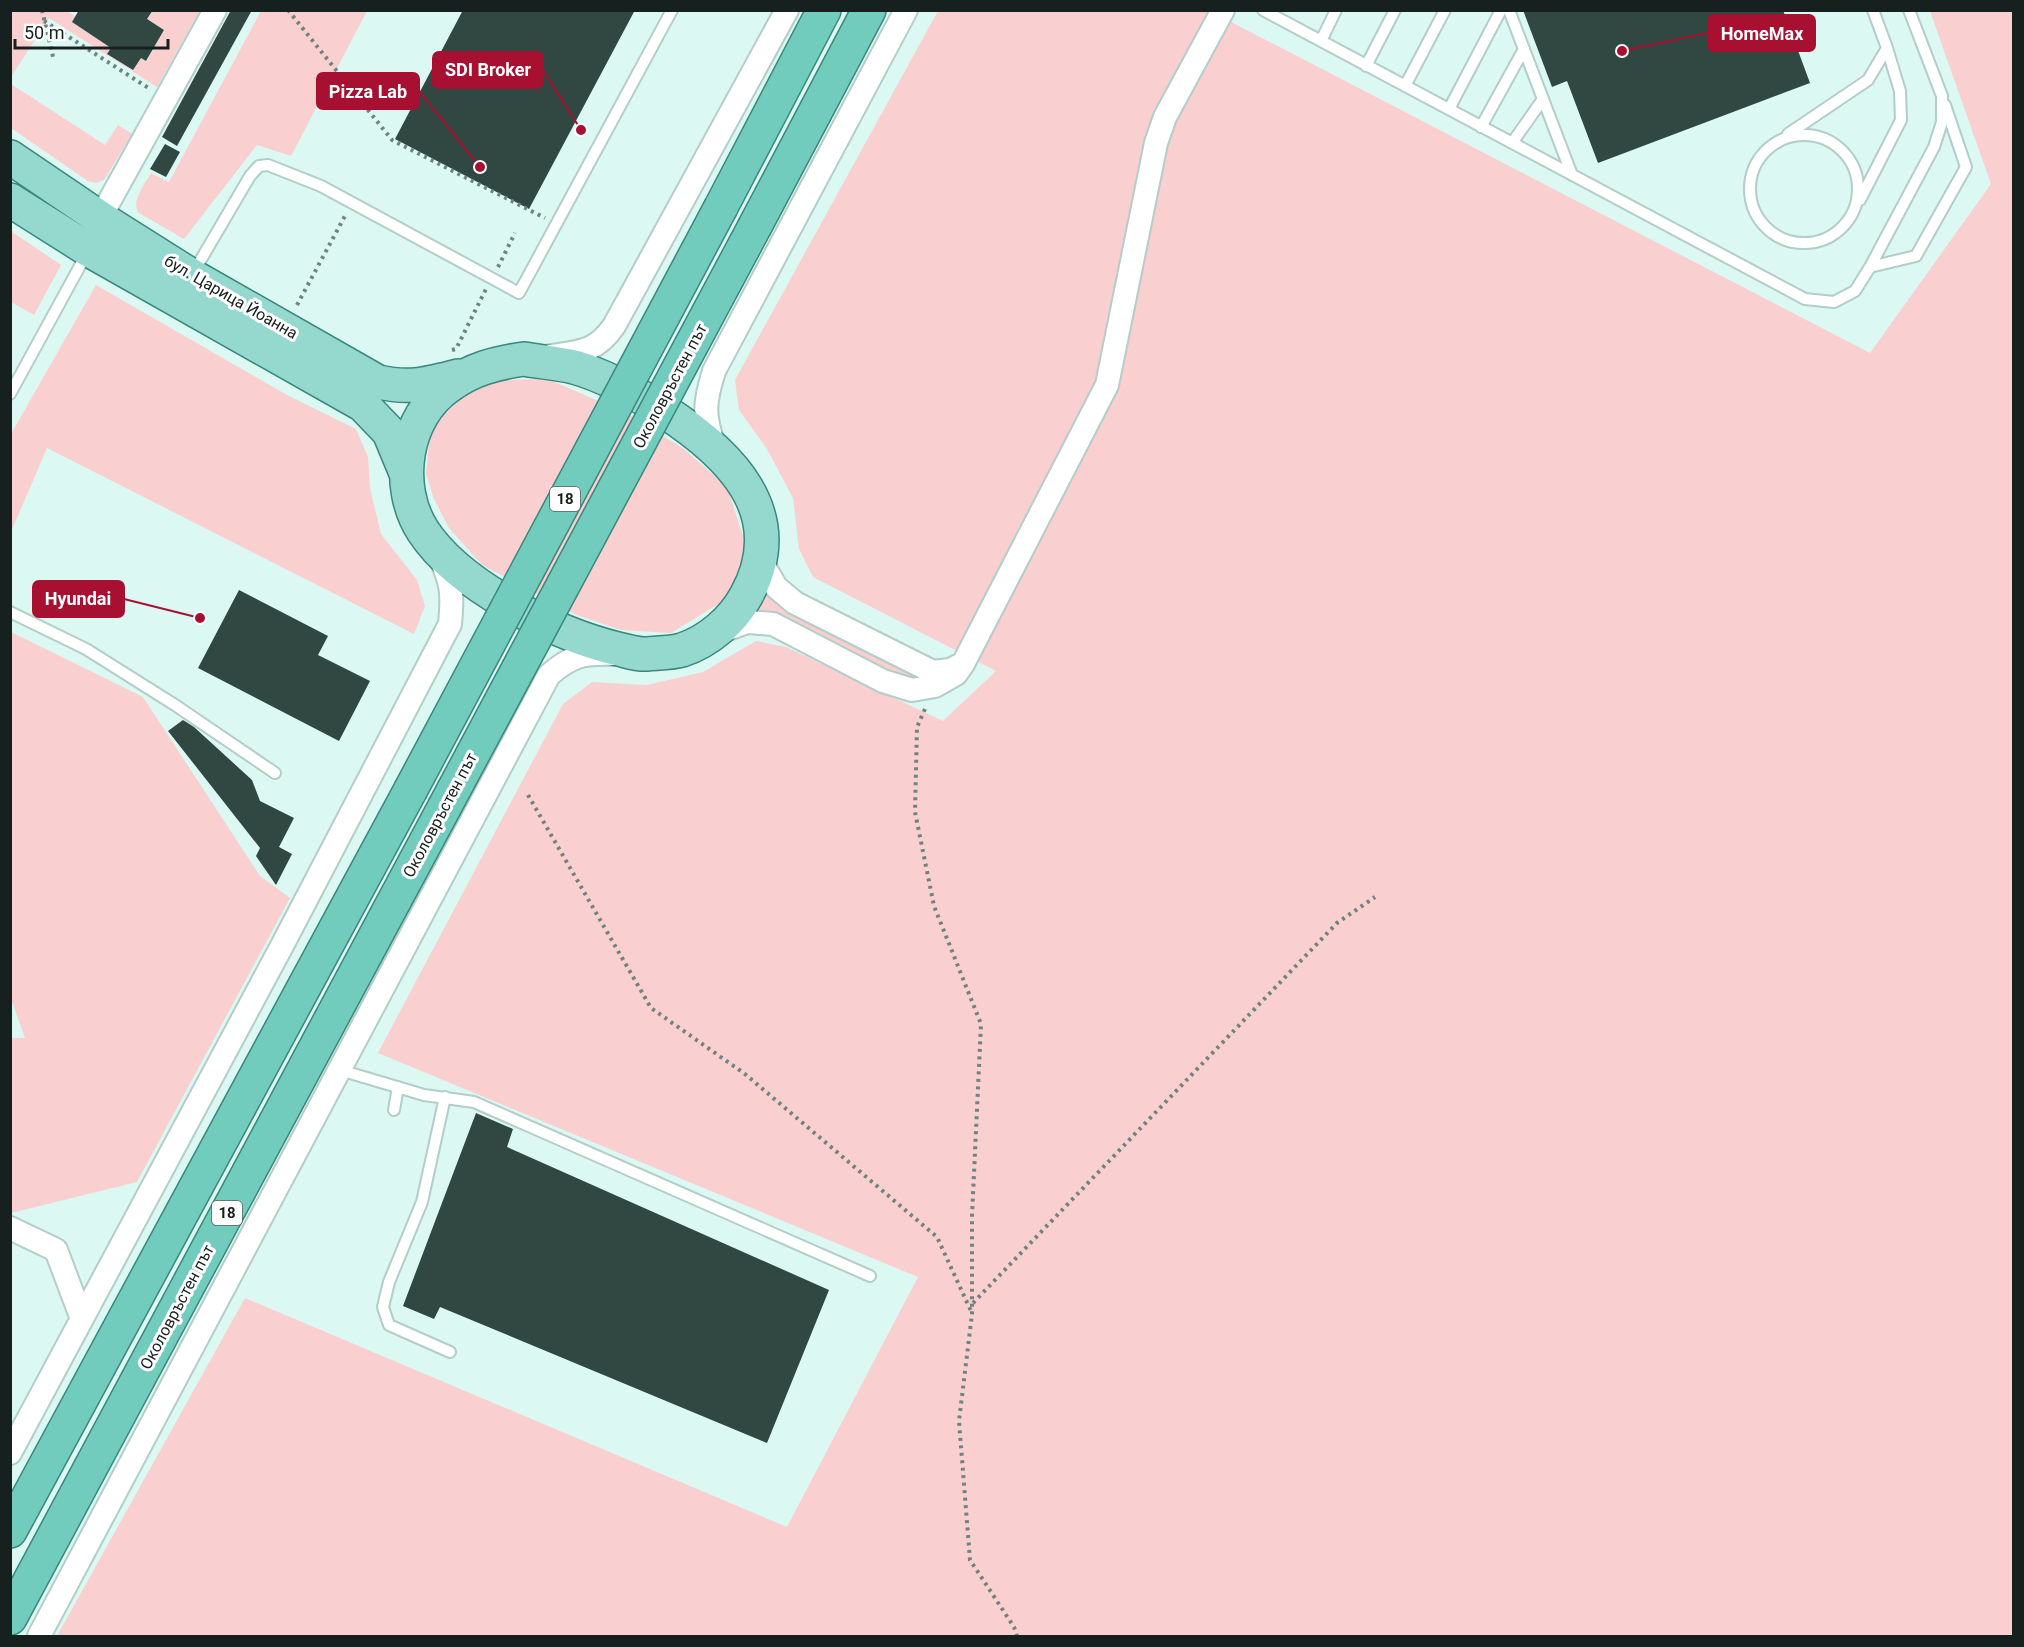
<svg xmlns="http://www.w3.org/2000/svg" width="2024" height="1647" viewBox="0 0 2024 1647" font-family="Roboto,sans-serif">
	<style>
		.green { fill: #f9cfcf }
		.building { fill: #304742 }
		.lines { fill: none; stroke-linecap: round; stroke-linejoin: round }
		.service-casing { stroke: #b3cdc8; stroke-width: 14 }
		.minor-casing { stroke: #b3cdc8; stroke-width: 26 }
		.primary-casing { stroke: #3a877c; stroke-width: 36 }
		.trunk-casing { stroke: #3a877c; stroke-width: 36 }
		.path { stroke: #70837f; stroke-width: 4; stroke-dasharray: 3 4.5; stroke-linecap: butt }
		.service { stroke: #fff; stroke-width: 10 }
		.minor { stroke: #fff; stroke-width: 22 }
		.primary { stroke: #95d9ce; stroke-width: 33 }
		.trunk { stroke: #72ccbe; stroke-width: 33 }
		.trunk-bridge-casing { stroke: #3a877c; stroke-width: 36; stroke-linecap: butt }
		.trunk-bridge { stroke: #72ccbe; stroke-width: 33 }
		.labels { text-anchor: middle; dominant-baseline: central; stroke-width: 6; stroke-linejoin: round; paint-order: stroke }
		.shield { fill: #fff; stroke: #5c6362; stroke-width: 1.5 }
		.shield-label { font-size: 15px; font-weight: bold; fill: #16201e }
		.street-label { font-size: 16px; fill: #16201e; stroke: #fff }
		.leader { fill: none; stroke: #a81031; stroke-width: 2 }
		.callout-dot { fill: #a81031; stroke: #fff; stroke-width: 2 }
		.callout { fill: #a81031; stroke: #a81031; stroke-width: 2 }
		.callout-label { font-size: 18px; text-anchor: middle; font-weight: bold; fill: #fff }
	</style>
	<rect width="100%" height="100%" fill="#dcf8f2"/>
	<path class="green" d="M197,10L199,12L157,87L49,18L11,77V11H67L75,16L72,22L111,48L108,54L132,70L141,58L147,61L164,30L147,19L153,11Z
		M261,11H367L291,156L257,145L184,239L139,213C130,202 145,184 151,173L169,182Z
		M938,11H1210L1870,353L1991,184L1930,11H2013V1636H57L245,1298L787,1527L918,1277L378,1053L563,704L592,682L647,685L703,672L756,641L786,647L943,721L996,671L813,577L799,549L793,498L767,449L739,410L735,380Z
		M11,84L105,145L118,125L132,134L104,180L96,183L88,181L11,128Z
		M11,231L61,265L34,315L11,302Z
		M96,285L287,395L356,429L368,457L370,488L381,534L417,580L425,606L414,634L47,448L11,532V434Z
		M548,379L628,414L684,449L727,487L746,545L739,576L725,600L671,633L621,630L577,615L482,565L449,528L434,499L426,474L430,434L445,414L468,390L500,380Z
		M763,580L791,610L914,675L915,678L900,676L780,614L760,611L745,612Z
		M11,632L143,697L260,876L290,898L137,1182L11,1213V1038H25L10,996Z"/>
	<path class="building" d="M79,10H153L147,19L164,30L146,61L141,58L133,70L107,54L111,48L72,22Z
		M231,10H252L177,146L162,137Z
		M463,10H635L529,209L395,139Z
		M1523,10H1783L1810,83L1598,163L1567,81L1552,87Z
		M165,144L180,152L166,177L150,169Z
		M239,590L328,636L318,655L370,681L339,741L198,668Z
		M183,720L194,727L252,780L260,801L294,818L279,847L292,854L276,885L256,856L260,848L168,731Z
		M476,1113L513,1129L507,1147L829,1290L767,1443L440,1307L434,1319L403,1306Z"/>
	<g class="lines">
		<defs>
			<path id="service" d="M1263,10L1805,299L1834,302L1855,291L1870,267L1934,147L1942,122V96L1909,10
				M1509,10L1572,175
				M1321,41L1336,10
				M1366,66L1395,10
				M1405,86L1445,10
				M1449,109L1501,10
				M1481,127L1524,49
				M1788,134L1868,80L1887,48
				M1750 189a54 54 0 1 1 108 0a54 54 0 1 1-108 0Z
				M1512,143L1543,99
				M1860,200L1901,120L1900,91L1887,48L1873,10
				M1870,267L1916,256L1966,167L1945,105
				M193,273L250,176L259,166L268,165L321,186L519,293L672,10
				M10,394L87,253
				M10,612L86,649L175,705L275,773
				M340,1070L424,1095L474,1102L870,1276
				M445,1097L422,1202L389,1282L383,1307L389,1325L450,1352
				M394,1110L398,1087"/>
			<path id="minor" d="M100,218L215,10
				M551,356C580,352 596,352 614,326L787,10
				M715,448C703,416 704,403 714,371L906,10
				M760,559L776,587L795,603L933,672L950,670L958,666
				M720,632L747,622L773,624L883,681L912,690L935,686L956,674L963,664L1107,385L1156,143L1165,117L1223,10
				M10,1228L56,1250L82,1319
				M10,1453L284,942L450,624C453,593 452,583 439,555
				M39,1636L549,675C572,655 583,653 614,654"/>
			<path id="primary" d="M10,157L100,218L192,276L378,382C411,389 426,384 458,376
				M10,200L89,250L363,405L389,432L406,473
				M524,359C540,362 558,363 574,367C606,376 636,393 664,411C729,453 792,513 746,596C733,620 709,641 682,650C672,653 658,653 647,654C638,655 627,651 618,649C555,634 459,586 423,531C394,486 404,417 449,386C472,369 496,363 524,359Z"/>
			<path id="trunk" d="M721,207L824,10
				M755,226L869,10
				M10,1531L410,791
				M10,1618L444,808"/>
		</defs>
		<use href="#service" class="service-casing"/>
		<use href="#minor" class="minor-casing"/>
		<use href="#primary" class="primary-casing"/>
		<use href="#trunk" class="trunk-casing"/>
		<path class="path" d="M42,10L54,61
			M288,10L392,140L545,218
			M44,21L150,89
			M498,267L515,233
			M297,305L346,214
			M452,350L456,349L486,289
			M925,709L917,727L915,812L934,906L981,1024L972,1216V1314L959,1421L970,1560L1014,1627L1017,1636
			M528,795L651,1008L745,1074L937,1237L971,1311
			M973,1303L1337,923L1375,897"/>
		<use href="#service" class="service"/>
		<use href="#minor" class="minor"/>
		<use href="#primary" class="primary"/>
		<use href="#trunk" class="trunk"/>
		<defs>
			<path id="trunk-bridge" d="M410,791L721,207
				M444,808L755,226"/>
		</defs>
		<use href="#trunk-bridge" class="trunk-bridge-casing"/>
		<use href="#trunk-bridge" class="trunk-bridge"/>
	</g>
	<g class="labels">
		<g class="shield">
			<rect x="550" y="487" width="30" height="24" rx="4.5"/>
			<rect x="212" y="1201" width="30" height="24" rx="4.5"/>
		</g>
		<g class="shield-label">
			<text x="565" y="499">18</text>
			<text x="227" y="1213">18</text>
		</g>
		<g class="street-label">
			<text transform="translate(231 297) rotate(30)">бул. Царица Йоанна</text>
			<text transform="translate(670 386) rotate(-62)">Околовръстен път</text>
			<text transform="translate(440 815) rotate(-62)">Околовръстен път</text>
			<text transform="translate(177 1307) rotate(-62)">Околовръстен път</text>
		</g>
	</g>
	<path class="leader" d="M1622 51L1708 33M581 130L543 70M480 167L419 91M200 618L124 599"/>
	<g class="callout-dot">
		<circle cx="1622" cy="51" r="6"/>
		<circle cx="581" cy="130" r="6"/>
		<circle cx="480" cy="167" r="6"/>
		<circle cx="200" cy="618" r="6"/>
	</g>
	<g class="callout">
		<rect x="1708" y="15" width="107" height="36" rx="6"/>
		<rect x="433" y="52" width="110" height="36" rx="6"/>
		<rect x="317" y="73" width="102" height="36" rx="6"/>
		<rect x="33" y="581" width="91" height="36" rx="6"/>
	</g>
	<g class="callout-label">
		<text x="1762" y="40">HomeMax</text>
		<text x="488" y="76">SDI Broker</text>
		<text x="368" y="98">Pizza Lab</text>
		<text x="78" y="605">Hyundai</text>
	</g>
	<rect width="2024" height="1647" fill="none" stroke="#16201e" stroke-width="24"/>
	<path d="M15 39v9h153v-9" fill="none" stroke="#16201e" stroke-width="3"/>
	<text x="24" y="39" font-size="18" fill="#16201e" stroke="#ffffff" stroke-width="4.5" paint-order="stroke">50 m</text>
</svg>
